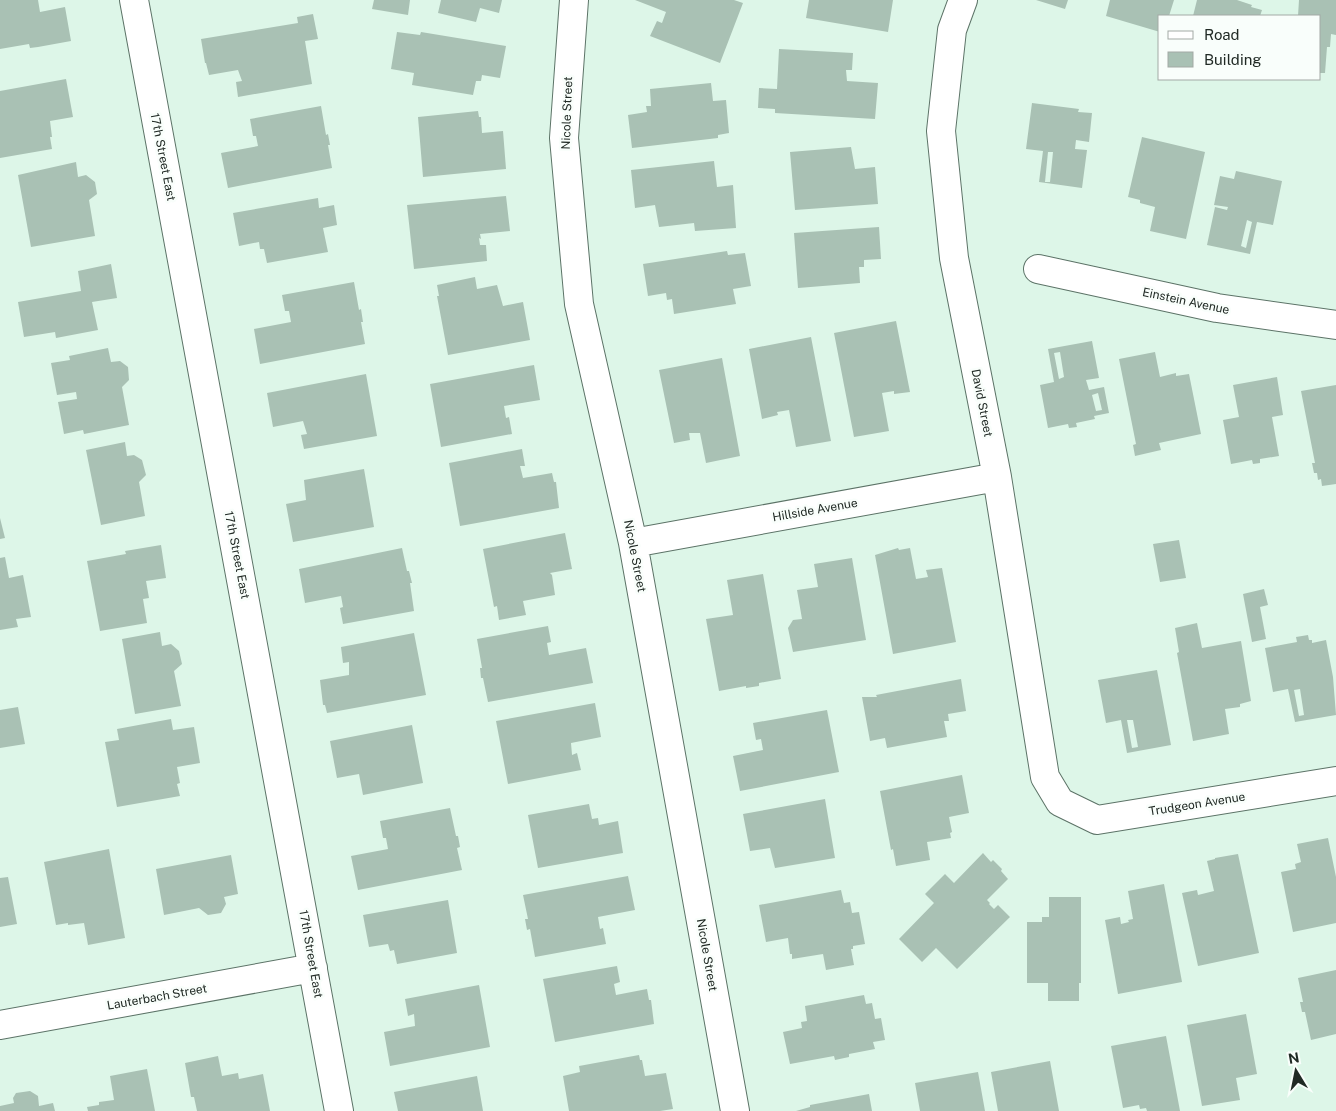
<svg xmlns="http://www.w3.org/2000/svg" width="1336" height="1111" viewBox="0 0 1336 1111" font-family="'Public Sans',sans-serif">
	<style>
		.building { fill: #a9c1b4; fill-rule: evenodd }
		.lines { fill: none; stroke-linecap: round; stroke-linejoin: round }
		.minor-casing { stroke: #5c7367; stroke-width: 30 }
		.minor { stroke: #fff; stroke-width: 28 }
		.labels { text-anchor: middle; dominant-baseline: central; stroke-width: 5; stroke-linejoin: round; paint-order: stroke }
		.street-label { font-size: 12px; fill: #212a25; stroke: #f9fefb }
	</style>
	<rect width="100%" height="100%" fill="#ddf6e8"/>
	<path class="building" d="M0,0H38L40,12L65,7L71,41L38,47L30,48L29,44L0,49Z
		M374,0H410L408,15L372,9Z
		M441,0H502L499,13L480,8L476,22L438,13Z
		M635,0H734L743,3L720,63L650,36L657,21L662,23L666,12Z
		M809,0H893L888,32L806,18Z
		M1036,0H1068L1065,9Z
		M1110,0H1174L1169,16H1160V32L1106,16Z
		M1197,0H1237L1252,5L1251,7L1262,10L1260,16H1193Z
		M1299,0H1336V35L1331,34L1330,47H1327L1325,73H1320V16H1298Z
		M313,14L318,39L305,41L312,84L238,97L236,82L242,81L238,70L209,75L206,63H205L201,39L298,23L297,17Z
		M397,32L420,35L421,32L506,46L500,78L482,75L481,81H476L473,95L412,85L414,73L391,69Z
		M779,49L853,53L852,70H846L847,81L878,83L875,119L775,113V109L758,108L759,88L777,89Z
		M66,79L73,117L50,121L52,137H50L52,149L0,158V91Z
		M711,83L713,101L726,100L729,133L718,135V138L632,148L628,115L647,112L646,106H651L650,89Z
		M1032,103L1079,109L1078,112L1092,113L1089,142L1076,140L1075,149L1087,150L1082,188L1039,182L1043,151L1026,149ZM1048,152H1053L1050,182H1045Z
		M321,106L326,135L328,134L330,145H328L332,168L228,188L221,153L258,146L256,136H253L250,119Z
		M478,111L479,117H481L482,133L503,131L506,169L423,177L418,117Z
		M1142,137L1205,152L1186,239L1150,231L1155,207L1140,203V200L1128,197Z
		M851,147L855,169L875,167L878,204L795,210L790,152Z
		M714,161L717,187L733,185L736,228L695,231L694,223L659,227L655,205L635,208L631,170Z
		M76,162L78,177L86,175L95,182L97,194L89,200L95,236L31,247L18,175Z
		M1236,171L1282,181L1273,225L1257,222L1250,254L1207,245L1215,207L1227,210L1228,207L1214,205L1220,176L1234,179ZM1247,220L1252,222L1246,248L1241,246Z
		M506,196L510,231L480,234L481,239L479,238L480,245H486L487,261L414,269L407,205Z
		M318,198L319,208L334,205L337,225L323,228L328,252L267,263L264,249H260L259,242L239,246L233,213Z
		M879,227L881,259L864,260V267H859L860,283L798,288L794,233Z
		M727,251L728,255L745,253L751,286L733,289L736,304L674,314L672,299L667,300L666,293L648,296L643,264Z
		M111,264L117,298L92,302L98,330L56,338L55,332L24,337L18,302L81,291L78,271Z
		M475,277L477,289L497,285L503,306L523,302L530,340L448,355L437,296H439L437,285Z
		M354,282L359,310L361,309L363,322H361L365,344L260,364L254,329L291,322L289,311H285L282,295Z
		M896,321L910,392L894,394V391L882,393L889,431L854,437L834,333Z
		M811,337L831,441L796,447L789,410L777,412L778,415L762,419L749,349Z
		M1092,341L1099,378L1086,380L1089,390L1104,387L1109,413L1094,416L1095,419L1076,423L1077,427L1069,428L1068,424L1048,428L1040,385L1054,382L1048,349ZM1060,352L1064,377L1059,379L1054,353ZM1098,393L1102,410L1096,411L1092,395Z
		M108,348L111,362L120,361L128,367L129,380L122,387L129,425L84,434L83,430L64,434L58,402L77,399L76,392L57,395L51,363L70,360L69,356Z
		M1155,352L1160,377L1176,373V376L1189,374L1201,434L1159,443L1161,450L1135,456L1133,445L1136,444L1119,359Z
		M722,358L740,456L706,463L700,433H689L690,440L674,443L659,370Z
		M534,365L540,400L504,406L506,418L509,417L512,434L441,447L430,384Z
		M366,374L377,436L304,449L301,435L307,434L303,421L273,427L267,393Z
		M1277,377L1283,415L1272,417L1279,456L1260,459V463L1253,464L1252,460L1231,464L1223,420L1239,417L1233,385Z
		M1336,385V484L1322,486L1321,479L1318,480L1317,473H1314L1312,463H1315L1301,391Z
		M125,442L127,456L134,455L142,460L146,475L139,482L145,516L101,525L86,450Z
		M522,449L525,466H520L523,478L552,473L554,482H556L559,508L460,526L449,463Z
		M364,469L374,527L293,542L286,504L306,500L304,480Z
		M0,518L5,538L0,539Z
		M565,533L572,569L550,573L552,575L555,595L523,601L526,615L499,620L497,606L494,607L483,549Z
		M1179,540L1186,578L1160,582L1153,544Z
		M161,545L166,578L146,581L149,598L143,599L147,623L100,631L87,561L126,554L125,551Z
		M402,548L407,571H409L412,583H410L414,611L343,624L340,608L343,607L341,596L305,603L299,569Z
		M898,548L899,550L910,548L916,579L928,577L926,570L942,568L956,642L893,654L875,555Z
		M5,557L9,578L23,575L31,617L16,619L18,627L0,630V558Z
		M852,558L866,640L793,652L788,628L793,620L802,619L797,590L818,587L814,564Z
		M763,574L781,679L759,683V686L746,688V686L719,691L706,619L733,615L727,580Z
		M1264,589L1268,605L1260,607L1266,639L1252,642L1243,594Z
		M1197,623L1202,648L1241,641L1251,701L1240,704V707L1225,709L1229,734L1193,741L1177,653L1179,652L1175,628Z
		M548,626L551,642L547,643L549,655L586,648L593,683L488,702L483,678H481L480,668H482L477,639Z
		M160,632L162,646L171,644L179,651L182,664L174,671L181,706L135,714L122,639Z
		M414,633L426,695L327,713L325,705H323L320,680L349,675V662L343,663L341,647Z
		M1308,635L1309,640H1312V643L1326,640L1333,677L1336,715L1295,722L1288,689L1273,692L1265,648L1297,642L1296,637ZM1300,689L1304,715L1299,716L1294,690Z
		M1157,670L1171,745L1127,753L1121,720L1106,723L1098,680ZM1127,720H1133L1138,747L1132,748Z
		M961,679L966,711L948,714L949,721H944L947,737L887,748L885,738L870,741L862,697H877L876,695Z
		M595,703L601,737L571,743L572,755L577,753L581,770L508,784L496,721Z
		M18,707L25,744L0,748V710Z
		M827,710L839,772L740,791L733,756L763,750L761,739L756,740L753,723Z
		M171,719L173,730L194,727L200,763L177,767L180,783L177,784L180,796L117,807L105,742L119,740L117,729Z
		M412,725L423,783L363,795L359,774L337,778L330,741Z
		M962,775L969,813L949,817L952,832L950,833L951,838L927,842L930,860L896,866L893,849L891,850L880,791Z
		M825,799L835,858L775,868L770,848L750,851L743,814Z
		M589,804L592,819L598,818L599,825L618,821L623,853L538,868L528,815Z
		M450,808L456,836H458L460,847L457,848L462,870L358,890L351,856L388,849L386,838H383L380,821Z
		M1328,838L1336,877V923L1293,932L1281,872L1296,869L1295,864L1301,862L1297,844Z
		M109,849L125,938L88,945L84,923L68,925V923L56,925L44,862Z
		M983,853L991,862L993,860L1002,869L1001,871L1008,879L987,900L990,903L989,904L994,909L998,905L1010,917L957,969L936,948L922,962L899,939L934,903L925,894L945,874L954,883Z
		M1238,854L1259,953L1198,966L1182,893L1197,890L1198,895L1214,891L1207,861L1215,859V858Z
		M231,855L238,894L224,897L226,904L221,913L208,915L199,908L164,915L156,869Z
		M628,876L635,910L598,917L600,929L603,928L606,944L535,957L530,929L527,930L525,919H528L523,895Z
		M8,877L17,924L0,927V878Z
		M1164,884L1182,982L1118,994L1105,920L1120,917L1121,924L1129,922L1128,920L1133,919L1128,891Z
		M841,890L844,903L850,902L852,913L859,912L865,944L853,946V949H851L854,965L826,970L823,954L792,959V954H790L788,938L766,942L759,905Z
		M1049,897H1081V983H1079V1001H1048V983H1027V922H1042V917H1049Z
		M448,900L457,953L397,964L394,950L390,951L388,944L369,947L363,915Z
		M617,966L620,982L614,984L616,995L647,989L649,1000H651L654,1024L555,1042L543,979Z
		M1336,970V1034L1311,1040L1305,1012H1302L1300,1002H1303L1298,978Z
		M479,985L490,1047L390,1066L384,1032L415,1026L414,1014L408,1016L405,999Z
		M864,995L866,1004L872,1003L875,1019L881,1018L885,1040L873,1042L875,1049L849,1054V1057L835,1060L834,1056L790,1064L783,1032L802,1028L801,1022L807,1021L805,1006Z
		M1246,1014L1257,1074L1236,1078L1240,1100L1202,1106L1187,1025Z
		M1166,1036L1180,1111H1147L1146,1108L1140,1109L1139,1105L1123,1108L1111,1046Z
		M639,1055L640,1060H642L645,1076L666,1073L673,1109L660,1111H569L563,1076L580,1072L579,1066Z
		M218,1056L222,1076L238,1073L239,1079L263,1074L270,1111H197L194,1097H191L185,1063Z
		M1050,1061L1059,1111H998L991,1072Z
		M147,1069L155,1111H88L87,1107L99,1105V1102L114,1100L110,1076Z
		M978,1072L985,1111H920L915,1083Z
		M477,1076L483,1111H398L394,1092Z
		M30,1091L38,1096L39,1106L53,1103L55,1111H0V1106L14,1103L13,1098L16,1093Z
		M869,1094L872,1111H796L810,1107V1105Z"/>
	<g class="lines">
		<defs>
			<path id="minor" d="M134,0L339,1111
				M574,0L564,138L579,304L633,543L735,1111
				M963,0L952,30L941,131L954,258L997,477L1045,777L1060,802L1097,820L1336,781
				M1038,269L1217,308L1336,325
				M633,543L997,477
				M0,1025L313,968"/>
		</defs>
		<use href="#minor" class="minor-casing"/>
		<use href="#minor" class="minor"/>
	</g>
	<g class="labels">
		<g class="street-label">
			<text transform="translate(567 113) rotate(-88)">Nicole Street</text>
			<text transform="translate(163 157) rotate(79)">17th Street East</text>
			<text transform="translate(1186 301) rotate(12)">Einstein Avenue</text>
			<text transform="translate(982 403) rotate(79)">David Street</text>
			<text transform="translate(815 510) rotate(-10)">Hillside Avenue</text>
			<text transform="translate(237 555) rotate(79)">17th Street East</text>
			<text transform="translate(635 556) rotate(79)">Nicole Street</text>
			<text transform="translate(1197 804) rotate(-9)">Trudgeon Avenue</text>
			<text transform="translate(311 954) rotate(80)">17th Street East</text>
			<text transform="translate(707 955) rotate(80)">Nicole Street</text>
			<text transform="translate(157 997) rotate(-10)">Lauterbach Street</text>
		</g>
	</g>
	<rect x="1158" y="15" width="162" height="65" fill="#f9fefb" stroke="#a3a9a5"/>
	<rect x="1168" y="31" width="25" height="8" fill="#ffffff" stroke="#a3a9a5"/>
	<text x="1204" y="40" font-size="15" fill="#212a25">Road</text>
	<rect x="1168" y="52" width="25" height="15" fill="#a9c1b4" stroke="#a3a9a5"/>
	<text x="1204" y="65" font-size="15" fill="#212a25">Building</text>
	<g transform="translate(1296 1071) rotate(350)" stroke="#f9fefb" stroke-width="4" paint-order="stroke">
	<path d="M0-4L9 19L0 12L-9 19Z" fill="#212a25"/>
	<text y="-8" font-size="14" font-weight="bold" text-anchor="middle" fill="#212a25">N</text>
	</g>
</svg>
